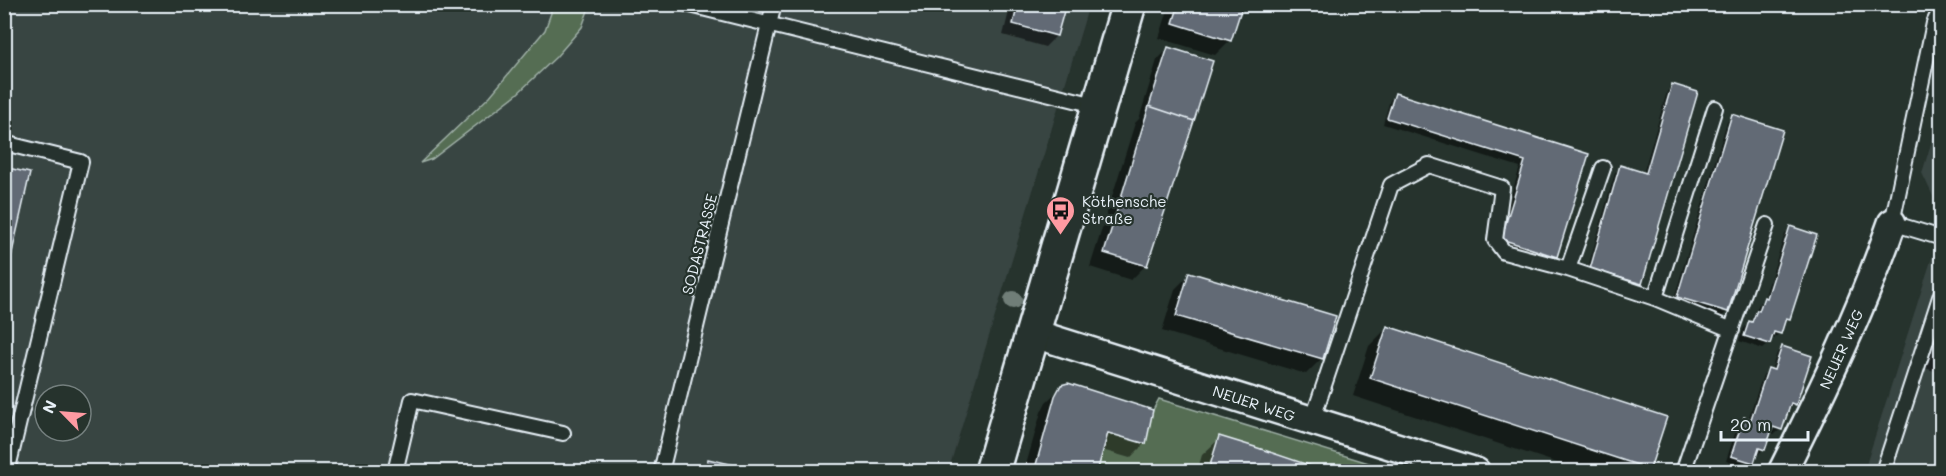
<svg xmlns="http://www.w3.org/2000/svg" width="1946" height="476" viewBox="0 0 1946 476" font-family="Mali,sans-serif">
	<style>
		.built { fill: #384442; fill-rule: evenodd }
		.green { fill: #556d53; stroke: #9eafa6; stroke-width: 1.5 }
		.shadow { fill: #0007 }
		.building { fill: #626a74; stroke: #e8f1f8; stroke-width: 1.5 }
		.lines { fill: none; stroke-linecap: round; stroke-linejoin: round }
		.lane-casing { stroke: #e8f1f8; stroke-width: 18 }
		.street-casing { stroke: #e8f1f8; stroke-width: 32 }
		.secondary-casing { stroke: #e8f1f8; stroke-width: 38 }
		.lane { stroke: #26332d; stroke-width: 14 }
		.street { stroke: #26332d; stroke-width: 27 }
		.secondary { stroke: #26332d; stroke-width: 33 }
		.tree { fill: #707e78 }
		.labels { text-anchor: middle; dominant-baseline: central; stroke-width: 4.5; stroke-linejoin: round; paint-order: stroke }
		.poi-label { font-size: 15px; fill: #e8f1f8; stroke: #26332d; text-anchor: start }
		.street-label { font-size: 15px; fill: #e8f1f8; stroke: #26332d }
	</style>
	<rect width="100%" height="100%" fill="#26332d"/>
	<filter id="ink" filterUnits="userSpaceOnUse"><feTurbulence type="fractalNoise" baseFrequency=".0167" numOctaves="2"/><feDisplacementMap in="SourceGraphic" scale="12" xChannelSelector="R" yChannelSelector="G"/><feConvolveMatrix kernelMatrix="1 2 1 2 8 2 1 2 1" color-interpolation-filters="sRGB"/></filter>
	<g filter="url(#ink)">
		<path class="built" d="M4,5H1089L948,472L5,471ZM45,395H81V431H45Z
			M1941,111V213L1922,173Z
			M1941,229V471H1864Z"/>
		<path class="green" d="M550,5H590L582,27L556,57L517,94L432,159L420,163L490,96L545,30L551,13Z
			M1159,399L1395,471L1097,472L1108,433L1153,410Z"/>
		<path class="shadow" d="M1011,4H1064L1056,36L1045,47L1003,35Z
			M1170,4H1241L1230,40L1215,55L1159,38Z
			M1168,49L1146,265L1131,280L1090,267L1135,123L1139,119L1157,60Z
			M1672,86L1641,283L1636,289L1586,275L1615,173L1620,167L1643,174L1667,92Z
			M1396,95L1587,155L1555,256L1550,261L1496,245L1520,167L1383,124L1390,100Z
			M1733,116L1727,311L1722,317L1673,302L1727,122Z
			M1791,228L1815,236L1788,319L1782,325L1779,333L1774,339L1771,338L1769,344L1763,349L1739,341L1744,328L1750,322L1759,304L1764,299L1785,234Z
			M1190,274L1334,317L1321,359L1306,374L1162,331L1175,289Z
			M1942,320V373L1924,368L1938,323Z
			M1387,328L1665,418L1648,469L1646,472H1585L1353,396L1369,346Z
			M1782,348L1794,404L1789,409L1781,429L1775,434L1769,432L1763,449L1758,455L1755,454L1753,463L1747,468L1726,461L1738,424L1744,419L1748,420L1763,375L1768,370L1771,371L1777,353Z
			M1062,387L1145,443L1130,458L1102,450L1096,472H1024L1041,412L1046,402Z
			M1220,438L1325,472H1197L1202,455Z
			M708,460L758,472H697Z"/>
		<path class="building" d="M1018,4H1066L1057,36L1013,24Z
			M1179,4H1243L1231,41L1173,23Z
			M1168,47L1213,61L1194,121L1149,106Z
			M1672,84L1698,92L1642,284L1590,269L1620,165L1646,173Z
			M1395,93L1589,154L1557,257L1501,239L1525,161L1387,118Z
			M1149,106L1194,121L1147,266L1104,253Z
			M1732,114L1783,130L1728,312L1677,297Z
			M4,167L30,173L7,275H4Z
			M1790,226L1817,235L1790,319L1786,318L1781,334L1774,332L1770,344L1744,336L1749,321L1752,322L1757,310L1759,311L1764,297L1767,298Z
			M1189,272L1336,316L1323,359L1176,316Z
			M1387,326L1667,417L1650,469L1370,378Z
			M1782,346L1812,356L1796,405L1791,403L1782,430L1773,427L1765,450L1759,448L1754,463L1731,456L1744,417L1751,419L1768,368L1774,370Z
			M1068,383L1153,410L1146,444L1108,433L1097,472H1034L1055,396L1061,385Z
			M1219,436L1255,447L1329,472H1208Z
			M708,459L765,472H705Z"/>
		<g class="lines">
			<defs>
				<path id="lane" d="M686,4L1099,106
					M1942,6L1934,23L1892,223L1942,238
					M4,143L81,162L7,472
					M1603,168L1568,269L1655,298L1732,330
					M1655,298L1715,108
					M1312,421L1391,185L1429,165L1502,188L1495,240L1504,252L1568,269
					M395,472L412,400L563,433
					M661,472L774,4
					M1683,472L1767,225
					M1883,472L1942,291"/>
				<path id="street" d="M1032,333L1476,472
					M1782,472C1823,390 1862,309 1892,223"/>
				<path id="secondary" d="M992,472L1129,4"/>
			</defs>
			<use href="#lane" class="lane-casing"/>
			<use href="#street" class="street-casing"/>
			<use href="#secondary" class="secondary-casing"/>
			<use href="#lane" class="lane"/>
			<use href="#street" class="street"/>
			<use href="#secondary" class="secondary"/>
		</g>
		<circle class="tree" cx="1013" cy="300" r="9"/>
	</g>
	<defs>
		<symbol id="bus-pin" viewBox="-11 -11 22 30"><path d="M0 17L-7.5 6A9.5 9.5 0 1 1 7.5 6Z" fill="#ff9aa2" stroke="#26332d"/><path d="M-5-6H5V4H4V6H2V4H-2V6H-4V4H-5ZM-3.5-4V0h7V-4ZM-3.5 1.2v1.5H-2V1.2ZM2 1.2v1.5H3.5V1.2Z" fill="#111"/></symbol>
	</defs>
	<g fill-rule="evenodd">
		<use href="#bus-pin" x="1044" y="194" width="33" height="45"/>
	</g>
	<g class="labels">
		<g class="poi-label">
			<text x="1082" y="201">Köthensche<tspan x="1082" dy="17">Straße</tspan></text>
		</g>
		<g class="street-label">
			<text transform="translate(699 244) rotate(-76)">SODASTRASSE</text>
			<text transform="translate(1841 349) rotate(-66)">NEUER WEG</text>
			<text transform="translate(1254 403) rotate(18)">NEUER WEG</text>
		</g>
	</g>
	<rect width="1946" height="476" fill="none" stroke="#26332d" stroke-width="24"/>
	<rect x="12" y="12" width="1922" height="452" fill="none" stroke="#e8f1f8" stroke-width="2" filter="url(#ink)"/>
	<g transform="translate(63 413) rotate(295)"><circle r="28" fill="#26332d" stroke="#747f7e" stroke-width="1.5"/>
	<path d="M0-4.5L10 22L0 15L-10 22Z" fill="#ff9aa2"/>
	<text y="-9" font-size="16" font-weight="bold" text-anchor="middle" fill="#e8f1f8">N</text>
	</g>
	<path d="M1721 431v9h87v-9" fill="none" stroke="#e8f1f8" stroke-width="3"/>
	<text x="1730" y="431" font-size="18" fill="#e8f1f8" stroke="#26332d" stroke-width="4.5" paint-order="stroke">20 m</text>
</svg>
